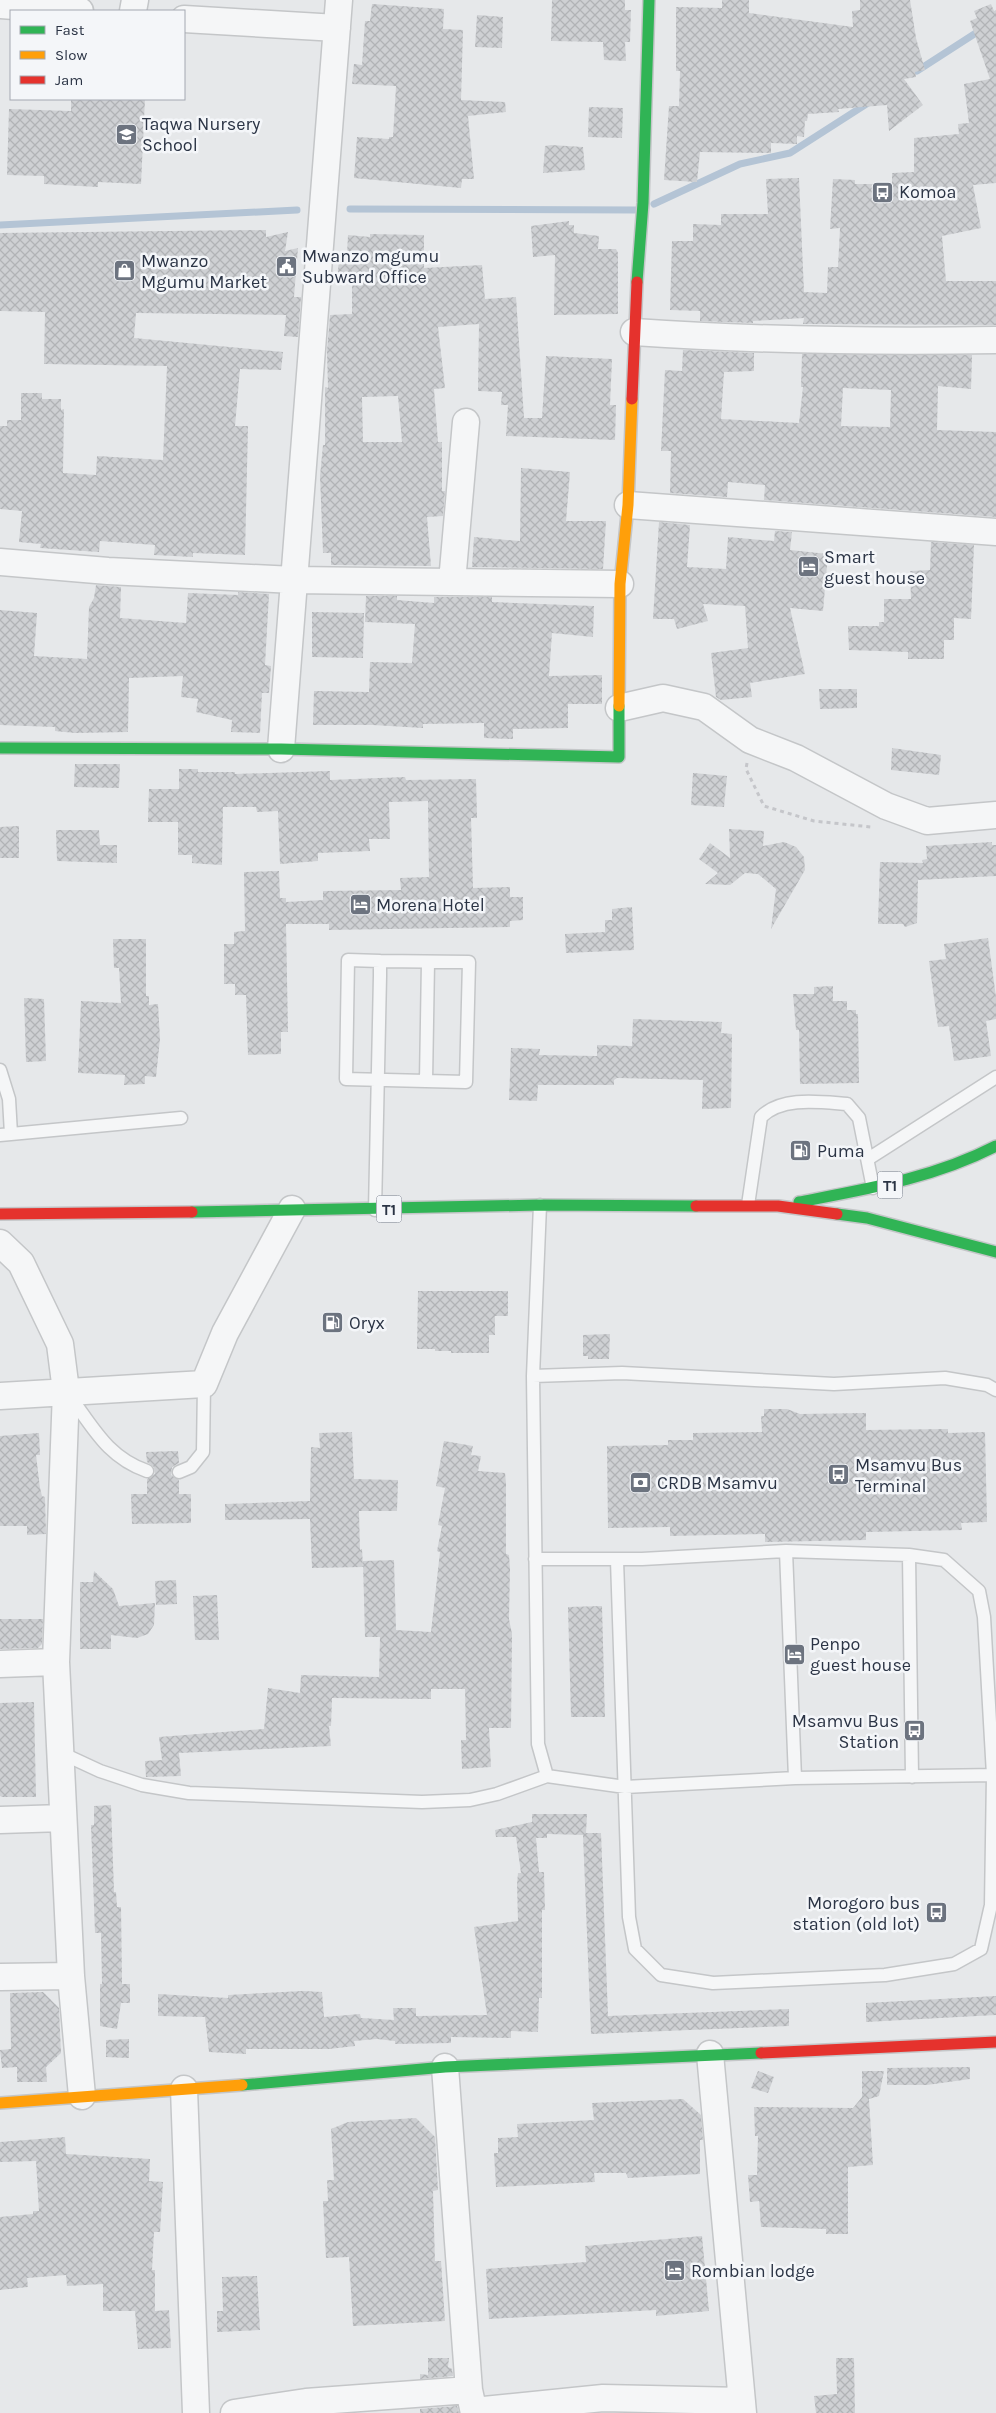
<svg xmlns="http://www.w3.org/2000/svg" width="996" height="2413" viewBox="0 0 996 2413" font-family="Karla,sans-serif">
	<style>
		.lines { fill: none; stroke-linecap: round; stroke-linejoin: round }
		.stream { stroke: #b4c4d5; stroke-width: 7 }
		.building { fill: url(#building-cross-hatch); fill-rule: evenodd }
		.lane-casing { stroke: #c4c6c8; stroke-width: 15 }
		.street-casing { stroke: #c4c6c8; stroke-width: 29 }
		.fast-casing { stroke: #c4c6c8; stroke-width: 14 }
		.slow-casing { stroke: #c4c6c8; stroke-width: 14 }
		.jam-casing { stroke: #c4c6c8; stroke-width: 14 }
		.path { stroke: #c5c6ca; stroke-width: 3; stroke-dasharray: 4 4; stroke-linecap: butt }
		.lane { stroke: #f5f6f7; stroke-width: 12 }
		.street { stroke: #f5f6f7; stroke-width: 26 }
		.fast { stroke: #30b455; stroke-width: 11 }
		.slow { stroke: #ff9f0a; stroke-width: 11 }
		.jam { stroke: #e5322d; stroke-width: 11 }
		.labels { text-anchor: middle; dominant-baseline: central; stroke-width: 5; stroke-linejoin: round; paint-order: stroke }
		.shield { fill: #f4f6f9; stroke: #676e7b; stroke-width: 1 }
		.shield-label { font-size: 16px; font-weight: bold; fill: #2b3445 }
		.poi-label { font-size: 18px; fill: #2b3445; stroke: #f4f6f9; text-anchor: start }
	</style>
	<defs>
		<pattern id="building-cross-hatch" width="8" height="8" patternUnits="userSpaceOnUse" patternTransform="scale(1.25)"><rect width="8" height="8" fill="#ced0d3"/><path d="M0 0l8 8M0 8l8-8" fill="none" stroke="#b1b3b6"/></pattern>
	</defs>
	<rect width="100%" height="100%" fill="#e6e8ea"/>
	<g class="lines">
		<path class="stream" d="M917,71L996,20
			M654,204L740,164L790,153L868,103
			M350,209L637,210
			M0,225L297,210"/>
	</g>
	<path class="building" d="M552,0H625V10H631L630,42H625L626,61L604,60L603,42L551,41Z
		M722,0H749V13L853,27L852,11L860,10V0H910L916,38L925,70L915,72L916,77L904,79L923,105L889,131L887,105L838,109L839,112L808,114L807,121H805L804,137L797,136V144L771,143V153L700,152L697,182L664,180L669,106H679L680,71H676V7L722,8Z
		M372,4L444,9L443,29L463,30L461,100L505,102L506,112L468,116L474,179H462L461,188L354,178L357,137L389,139V137H393L396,86L352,84L354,64L362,65L365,21H370Z
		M991,4L994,11L996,10V183L973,185L981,228L942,236L946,281H996V325L803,324L804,318L753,321V323L725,322L700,321V311L670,310L672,241H693V224L721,225V214H768L766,179L799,178L804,292L827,293L828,267H838L840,228L830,229L833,179L855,180V184H892V173L914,172V138L959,134L958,124L969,123L964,84L990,79L970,21L977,18L974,11Z
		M477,15L503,17L502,48L475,47Z
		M71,99H145L141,184L98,182V187L44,184V176L7,175L9,109L71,111Z
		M589,107L623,108L622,138L588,137Z
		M551,145L583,147L585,170L543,173L545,146Z
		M569,221V225H574V233L599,236L598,249H616L618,253V314L554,315L555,255L533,257L531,226Z
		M266,230V237L288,232L285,251L298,248L294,297H301L298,337L284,336L286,315L136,313L134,338L283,352L281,370L240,369L235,426H248L245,555L193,553V557L154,555L155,545L100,541L99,552L40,548L41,544L19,542L22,511L0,509V426H7V420H21V393H42V399H61V410L64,409L63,473L96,475L97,456L163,460L167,366L44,364L45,312L0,311V233Z
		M370,234L424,235V268L482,265L485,299L516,297L524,418H542L546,356L612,359L610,405H616L615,440L506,436L508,405H501L502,392L478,391L479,324L438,327L445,388L434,389L438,442H442V491H445L443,516L427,517L431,566L331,565V553H323L320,476L323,445H325V387L328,388L327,351L330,315L352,314V274L338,273L339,254H347L348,235L370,237ZM398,396L402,442H363L362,397Z
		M683,350L754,353V371L724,372L721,419L799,423L803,387H801L802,354L972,355L971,389L938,386L937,430L996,432V517L764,500L765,485L728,482L727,497L670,493L671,451H661L665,370L682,371ZM843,388L891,390L890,427L841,426Z
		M521,468L570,472L566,521H606L603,569L472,567L474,537L520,541Z
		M659,522L690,525L687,567L726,569L728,537L774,541L775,531L792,532L790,550L828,554L823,611L790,608L805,674L750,683L752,697L721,700L716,697L711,653L748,648L745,606L703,604L708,621L677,629L674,619H653Z
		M931,542L974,545L971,619L954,618V640H944V659H908V652L849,650L848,626H879V622H884V599H911L910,571L930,570Z
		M96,585L121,587L120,618L186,623L188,593L238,595V592L269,594L265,665L271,666L269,693H262L260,733L231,732L232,720L196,712L198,699L181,697L183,676L129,678L128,732L75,733L55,731V727L0,725V610L37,613L34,656L87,659L89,607L94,598Z
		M366,596H397V600L434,603V597H492V602L594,606L593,637L552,633L549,676L602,675V704H568V728L513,729V739L484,738V723L423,724V728L373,725H313L314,691L369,692L370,662L412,663L415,624L365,622Z
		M312,612L364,613L363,658L312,657Z
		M819,689H857V708L820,709Z
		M892,748L941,755L939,775L891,770Z
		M75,764H120L119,788L74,787Z
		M179,769H198V772H235V774L330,771V780L405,777L406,780L476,779L477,818H471L473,888L510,887V897H523V920L510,921V927L329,930V924H286L288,1032H281V1054L248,1055L246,995H235V984H224V944H234V932L245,931L244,872L279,871L280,898H286V902L323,900V891L401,890L400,878L429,877L428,801L389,802L390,839H369L370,851L318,853V861L280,864L278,811L257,812L256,807H223L222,865L204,864L192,863V855H178V822H148L149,789H179Z
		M693,773L727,776L724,807L691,805Z
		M19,826V858H0V827Z
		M729,829L764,831L763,846L784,842L796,847L804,857L805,870L771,929L776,889L758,874L745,873L730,885L705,884L718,873L699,859L710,843L730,858Z
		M56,830H99L100,845H117V863L57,861Z
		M992,842V845H996V876L918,880L917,923L905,927L903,924H878L880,862L923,863L922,860L927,859L926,846Z
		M632,907L634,950L566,953L565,934L605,932V920H612V909Z
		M988,938L996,997V1019L986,1021L991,1056L954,1061L949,1026L938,1027L929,961L946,959L944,944Z
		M113,939H146V996H149V1005L158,1004L160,1039L156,1077L145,1076V1084L124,1085L125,1075L78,1073L81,1001L121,1003L119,968H114Z
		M833,986V1001H847V1010H856V1014H858L859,1083L800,1084L799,1030H796L793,994H814V987Z
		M24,998L44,999L46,1061L26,1062Z
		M633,1019L722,1022L721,1033L732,1034L731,1108L702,1109L703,1080L617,1078L614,1080V1085H538L537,1101L509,1100L511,1048L540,1049L539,1055L597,1056V1045L632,1046Z
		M418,1291H508V1316H495V1335H489V1353H451V1351H435V1349H417Z
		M610,1334L609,1359H588V1356H583V1335Z
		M764,1409H787L800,1414L866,1413V1430L948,1429V1433L985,1432L987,1522L961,1523L962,1530L866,1532V1540L765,1542V1534L670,1536V1527L608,1528L607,1446L668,1445V1440H693V1433L762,1432L761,1416H764Z
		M352,1432L354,1479L398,1480L397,1511H359L360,1550L362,1549L363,1567L312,1568L310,1519L225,1520V1504L310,1501L311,1447L320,1448L319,1433Z
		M39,1433L40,1455H36L40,1488L42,1496L45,1497L46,1534L27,1535V1526H0V1436Z
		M444,1441L473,1446L471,1455L481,1456L478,1471L505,1473L506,1483V1554L509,1555L510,1569L509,1619L512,1634L511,1728H489L491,1767L462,1769L461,1740H466L465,1689H431V1699L332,1698L331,1726H329L331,1746L179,1753L181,1776L146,1777L145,1761L162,1760L159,1737L264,1729L268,1688L300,1693L301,1675L379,1677L380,1637H365L363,1561L394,1560L396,1630L431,1632L440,1552L437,1551L442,1526L438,1525L445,1488L436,1486Z
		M178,1451L179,1463L172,1467L171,1475L179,1480V1494H191V1523L132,1524L131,1494H147V1479L155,1474L154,1467L147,1462L146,1452Z
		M94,1571L113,1589L119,1606L155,1603L154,1625L148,1634L137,1638L111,1635V1649H80V1582H93Z
		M176,1580L177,1604L156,1605L155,1581Z
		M217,1595L219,1640H195L193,1596Z
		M602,1606L605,1717H571L568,1607Z
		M0,1619H43L42,1644L38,1648L0,1649Z
		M34,1702L36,1797H2L0,1796V1703Z
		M111,1805L114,1892H116L117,1907H121L122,1984H130V2003H121L117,2029L100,2026V1984H102L101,1933H95L91,1825H94V1806Z
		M532,1814H587L586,1833H601L608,2016L789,2009V2026L591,2034L583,1835L547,1834V1838H536L539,1872H544L545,1910H542V1998H539L538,2032L511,2031V2038L451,2037V2043L395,2044V2041L377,2039L354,2041L355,2046L329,2049H246V2054L209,2052L205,2017L158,2016V1994L228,1998V1995L303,1991L322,1992L324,2017L360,2014L361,2018L394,2020L393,2008H416V2016L487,2015L474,1927L518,1921L517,1884L518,1873H521L516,1837H496L495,1830L532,1822Z
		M43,1992L59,2008L61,2053L46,2067L47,2082H17V2067L2,2068L0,2050L11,2049L10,1993Z
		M996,1996V2015L866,2022V2003Z
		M129,2039V2058L106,2057V2040Z
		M970,2067V2079L927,2085H887V2068Z
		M758,2071L774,2077L768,2093L751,2088Z
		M862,2071H884L879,2096L869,2099L873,2165L848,2167V2234H826V2229L761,2227L759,2201L750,2202L748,2175H757L758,2136H755L754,2107L853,2108L862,2097Z
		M683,2099L701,2115L703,2140H700V2174L628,2178L626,2173H594L595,2182L496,2187L494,2153H498V2138L518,2137L517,2124L594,2120L592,2103Z
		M416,2118L435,2137L438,2190L433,2191L435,2261H441L445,2321L353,2326L349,2257L326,2258L323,2201H328L327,2180H334L331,2129L348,2122Z
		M65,2137L66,2154L150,2159L149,2181L163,2182L160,2232H154L152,2270H155V2311L169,2310L171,2348L138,2349L135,2311H103V2284L67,2286L66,2275L27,2278L28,2287L0,2290V2217L33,2214V2211H39L36,2161L0,2162V2142Z
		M702,2236L709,2311L656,2316V2310L489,2319L486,2269L586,2262L585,2246Z
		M257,2276L260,2330L217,2332V2311H223L222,2277Z
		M428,2358H449L448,2367L452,2369L453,2376L420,2379V2374L428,2375Z
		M836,2358H854L855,2413H816L814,2396L837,2394Z
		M457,2406L459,2413H420V2409Z"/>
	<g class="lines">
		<defs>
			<path id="lane" d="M0,1070L9,1099L11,1134
				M426,1081L428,962
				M0,1135L181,1118
				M868,1159L996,1077
				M540,1205L533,1376L538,1744L547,1776L625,1787L795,1778L996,1775
				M748,1205L761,1117C782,1096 820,1102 847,1104L859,1118L873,1188
				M375,1210L380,976V961L469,962L466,1082C426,1081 386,1080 346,1079L348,960L380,961
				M533,1376L622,1373L834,1384L945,1378L987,1385L996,1390
				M69,1395C93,1427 107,1457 147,1471
				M179,1472L191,1467L203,1452L204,1384
				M786,1551L795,1778
				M909,1555L912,1777
				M535,1559H642L786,1551L909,1555L944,1560L979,1591L984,1617L993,1775L991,1905L981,1949L954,1964L885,1975L713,1983L661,1975L635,1949L629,1917L617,1560
				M59,1752L100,1771L142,1785L189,1793L422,1802L470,1800L497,1794L547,1776"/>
			<path id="street" d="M0,5L80,11
				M133,11L135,0
				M184,19L337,28
				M634,332C754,340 875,342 996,340
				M628,505L996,532
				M0,562L108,571L294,580L620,584
				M452,582L466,422
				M619,708L663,698L704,707L750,740L796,758L886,806L927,821L996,815
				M281,749L339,0
				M0,1243L21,1263L60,1344L66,1391L56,1662L71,1976L82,2096
				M0,1396L204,1384L225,1333L292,1209
				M0,1664L56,1662
				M0,1820L63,1818
				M0,1977L71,1976
				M710,2054L743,2413
				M445,2067L469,2390L474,2413
				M184,2089L196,2413
				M474,2411L603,2398L742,2401
				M234,2413L306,2402L469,2390"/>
			<path id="fast" d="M637,282L643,203L649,0
				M0,748L281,749L619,757V706
				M799,1202C867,1189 934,1178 996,1146
				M192,1212L540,1205L696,1206
				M837,1214L867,1218L996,1252
				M242,2085L445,2067L761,2053"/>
			<path id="slow" d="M619,706L620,584L628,505L632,399
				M0,2103L242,2085"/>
			<path id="jam" d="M632,399L637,282
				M696,1206H778L837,1214
				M0,1214L192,1212
				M761,2053L996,2042"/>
		</defs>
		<use href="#lane" class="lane-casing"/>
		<use href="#street" class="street-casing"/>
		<use href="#fast" class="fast-casing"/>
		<use href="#slow" class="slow-casing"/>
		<use href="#jam" class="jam-casing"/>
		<path class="path" d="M747,763L746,769L764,806L814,821L871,827"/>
		<use href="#lane" class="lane"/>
		<use href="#street" class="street"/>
		<use href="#fast" class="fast"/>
		<use href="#slow" class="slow"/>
		<use href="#jam" class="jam"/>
	</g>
	<defs>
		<symbol id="school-square" viewBox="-11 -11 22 22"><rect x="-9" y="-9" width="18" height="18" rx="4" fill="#6c737f" stroke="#f4f6f9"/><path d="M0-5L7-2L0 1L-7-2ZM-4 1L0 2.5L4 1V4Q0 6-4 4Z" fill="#fff"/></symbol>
		<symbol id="bus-square" viewBox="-11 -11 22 22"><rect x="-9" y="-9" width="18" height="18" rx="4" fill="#6c737f" stroke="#f4f6f9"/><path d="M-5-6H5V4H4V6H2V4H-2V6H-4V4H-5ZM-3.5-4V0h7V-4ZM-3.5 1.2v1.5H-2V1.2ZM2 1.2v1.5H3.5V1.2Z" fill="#fff"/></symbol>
		<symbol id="civic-square" viewBox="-11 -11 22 22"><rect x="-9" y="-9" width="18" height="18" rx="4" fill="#6c737f" stroke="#f4f6f9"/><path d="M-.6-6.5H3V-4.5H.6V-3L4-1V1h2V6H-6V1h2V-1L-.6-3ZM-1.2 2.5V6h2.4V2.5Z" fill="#fff"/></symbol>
		<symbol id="shop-square" viewBox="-11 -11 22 22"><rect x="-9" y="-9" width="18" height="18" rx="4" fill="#6c737f" stroke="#f4f6f9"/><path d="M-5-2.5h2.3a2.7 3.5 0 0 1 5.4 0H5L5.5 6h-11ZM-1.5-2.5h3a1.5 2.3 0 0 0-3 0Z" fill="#fff"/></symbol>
		<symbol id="hotel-square" viewBox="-11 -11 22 22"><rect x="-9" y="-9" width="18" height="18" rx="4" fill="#6c737f" stroke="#f4f6f9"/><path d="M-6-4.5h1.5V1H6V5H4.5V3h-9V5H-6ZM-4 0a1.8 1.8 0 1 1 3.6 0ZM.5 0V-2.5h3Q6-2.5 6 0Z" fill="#fff"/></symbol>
		<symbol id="fuel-square" viewBox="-11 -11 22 22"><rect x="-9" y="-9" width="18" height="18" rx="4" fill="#6c737f" stroke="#f4f6f9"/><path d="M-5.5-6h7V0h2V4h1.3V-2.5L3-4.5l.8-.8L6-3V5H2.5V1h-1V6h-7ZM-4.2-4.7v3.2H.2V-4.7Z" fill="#fff"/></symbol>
		<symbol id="bank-square" viewBox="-11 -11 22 22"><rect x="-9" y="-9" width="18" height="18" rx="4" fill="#6c737f" stroke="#f4f6f9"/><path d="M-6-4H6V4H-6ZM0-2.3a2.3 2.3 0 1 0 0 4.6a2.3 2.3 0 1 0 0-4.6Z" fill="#fff"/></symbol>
	</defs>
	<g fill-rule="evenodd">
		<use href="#school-square" x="114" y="122" width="25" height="25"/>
		<use href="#bus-square" x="870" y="180" width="25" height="25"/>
		<use href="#civic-square" x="274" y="254" width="25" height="25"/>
		<use href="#shop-square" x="112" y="258" width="25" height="25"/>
		<use href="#hotel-square" x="796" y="554" width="25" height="25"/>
		<use href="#hotel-square" x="348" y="892" width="25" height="25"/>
		<use href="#fuel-square" x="788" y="1138" width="25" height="25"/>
		<use href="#fuel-square" x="320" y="1310" width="25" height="25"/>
		<use href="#bus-square" x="826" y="1462" width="25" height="25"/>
		<use href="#bank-square" x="628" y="1470" width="25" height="25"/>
		<use href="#hotel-square" x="782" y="1642" width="25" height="25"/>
		<use href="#bus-square" x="902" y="1718" width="25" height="25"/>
		<use href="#bus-square" x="924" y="1900" width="25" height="25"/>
		<use href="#hotel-square" x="662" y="2258" width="25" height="25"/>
	</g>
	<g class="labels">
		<g class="shield">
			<rect x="877.5" y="1171.5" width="25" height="27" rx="4"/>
			<rect x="376.5" y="1195.5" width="25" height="27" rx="4"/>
		</g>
		<g class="shield-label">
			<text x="890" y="1185">T1</text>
			<text x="389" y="1209">T1</text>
		</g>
		<g class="poi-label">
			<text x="142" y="124">Taqwa Nursery<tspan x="142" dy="21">School</tspan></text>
			<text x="899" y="192">Komoa</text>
			<text x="302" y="256">Mwanzo mgumu<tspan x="302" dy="21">Subward Office</tspan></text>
			<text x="141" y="261">Mwanzo<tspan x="141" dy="21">Mgumu Market</tspan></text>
			<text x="824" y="557">Smart<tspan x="824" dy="21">guest house</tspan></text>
			<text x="376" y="905">Morena Hotel</text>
			<text x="817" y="1151">Puma</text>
			<text x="349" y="1323">Oryx</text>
			<text x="855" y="1465">Msamvu Bus<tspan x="855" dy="21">Terminal</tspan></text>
			<text x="657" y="1483">CRDB Msamvu</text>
			<text x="810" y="1644">Penpo<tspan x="810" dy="21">guest house</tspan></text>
			<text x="899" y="1721" text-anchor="end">Msamvu Bus<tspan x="899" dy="21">Station</tspan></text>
			<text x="920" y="1903" text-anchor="end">Morogoro bus<tspan x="920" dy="21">station (old lot)</tspan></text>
			<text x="691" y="2271">Rombian lodge</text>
		</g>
	</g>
	<rect x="10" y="10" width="175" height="90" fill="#f4f6f9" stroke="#a4a8b1"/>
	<rect x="20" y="26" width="25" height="8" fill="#30b455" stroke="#a4a8b1"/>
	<text x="55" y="35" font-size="15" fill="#2b3445">Fast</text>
	<rect x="20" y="51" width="25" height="8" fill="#ff9f0a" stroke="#a4a8b1"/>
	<text x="55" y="60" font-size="15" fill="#2b3445">Slow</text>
	<rect x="20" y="76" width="25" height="8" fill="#e5322d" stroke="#a4a8b1"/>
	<text x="55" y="85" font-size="15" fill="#2b3445">Jam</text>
</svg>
